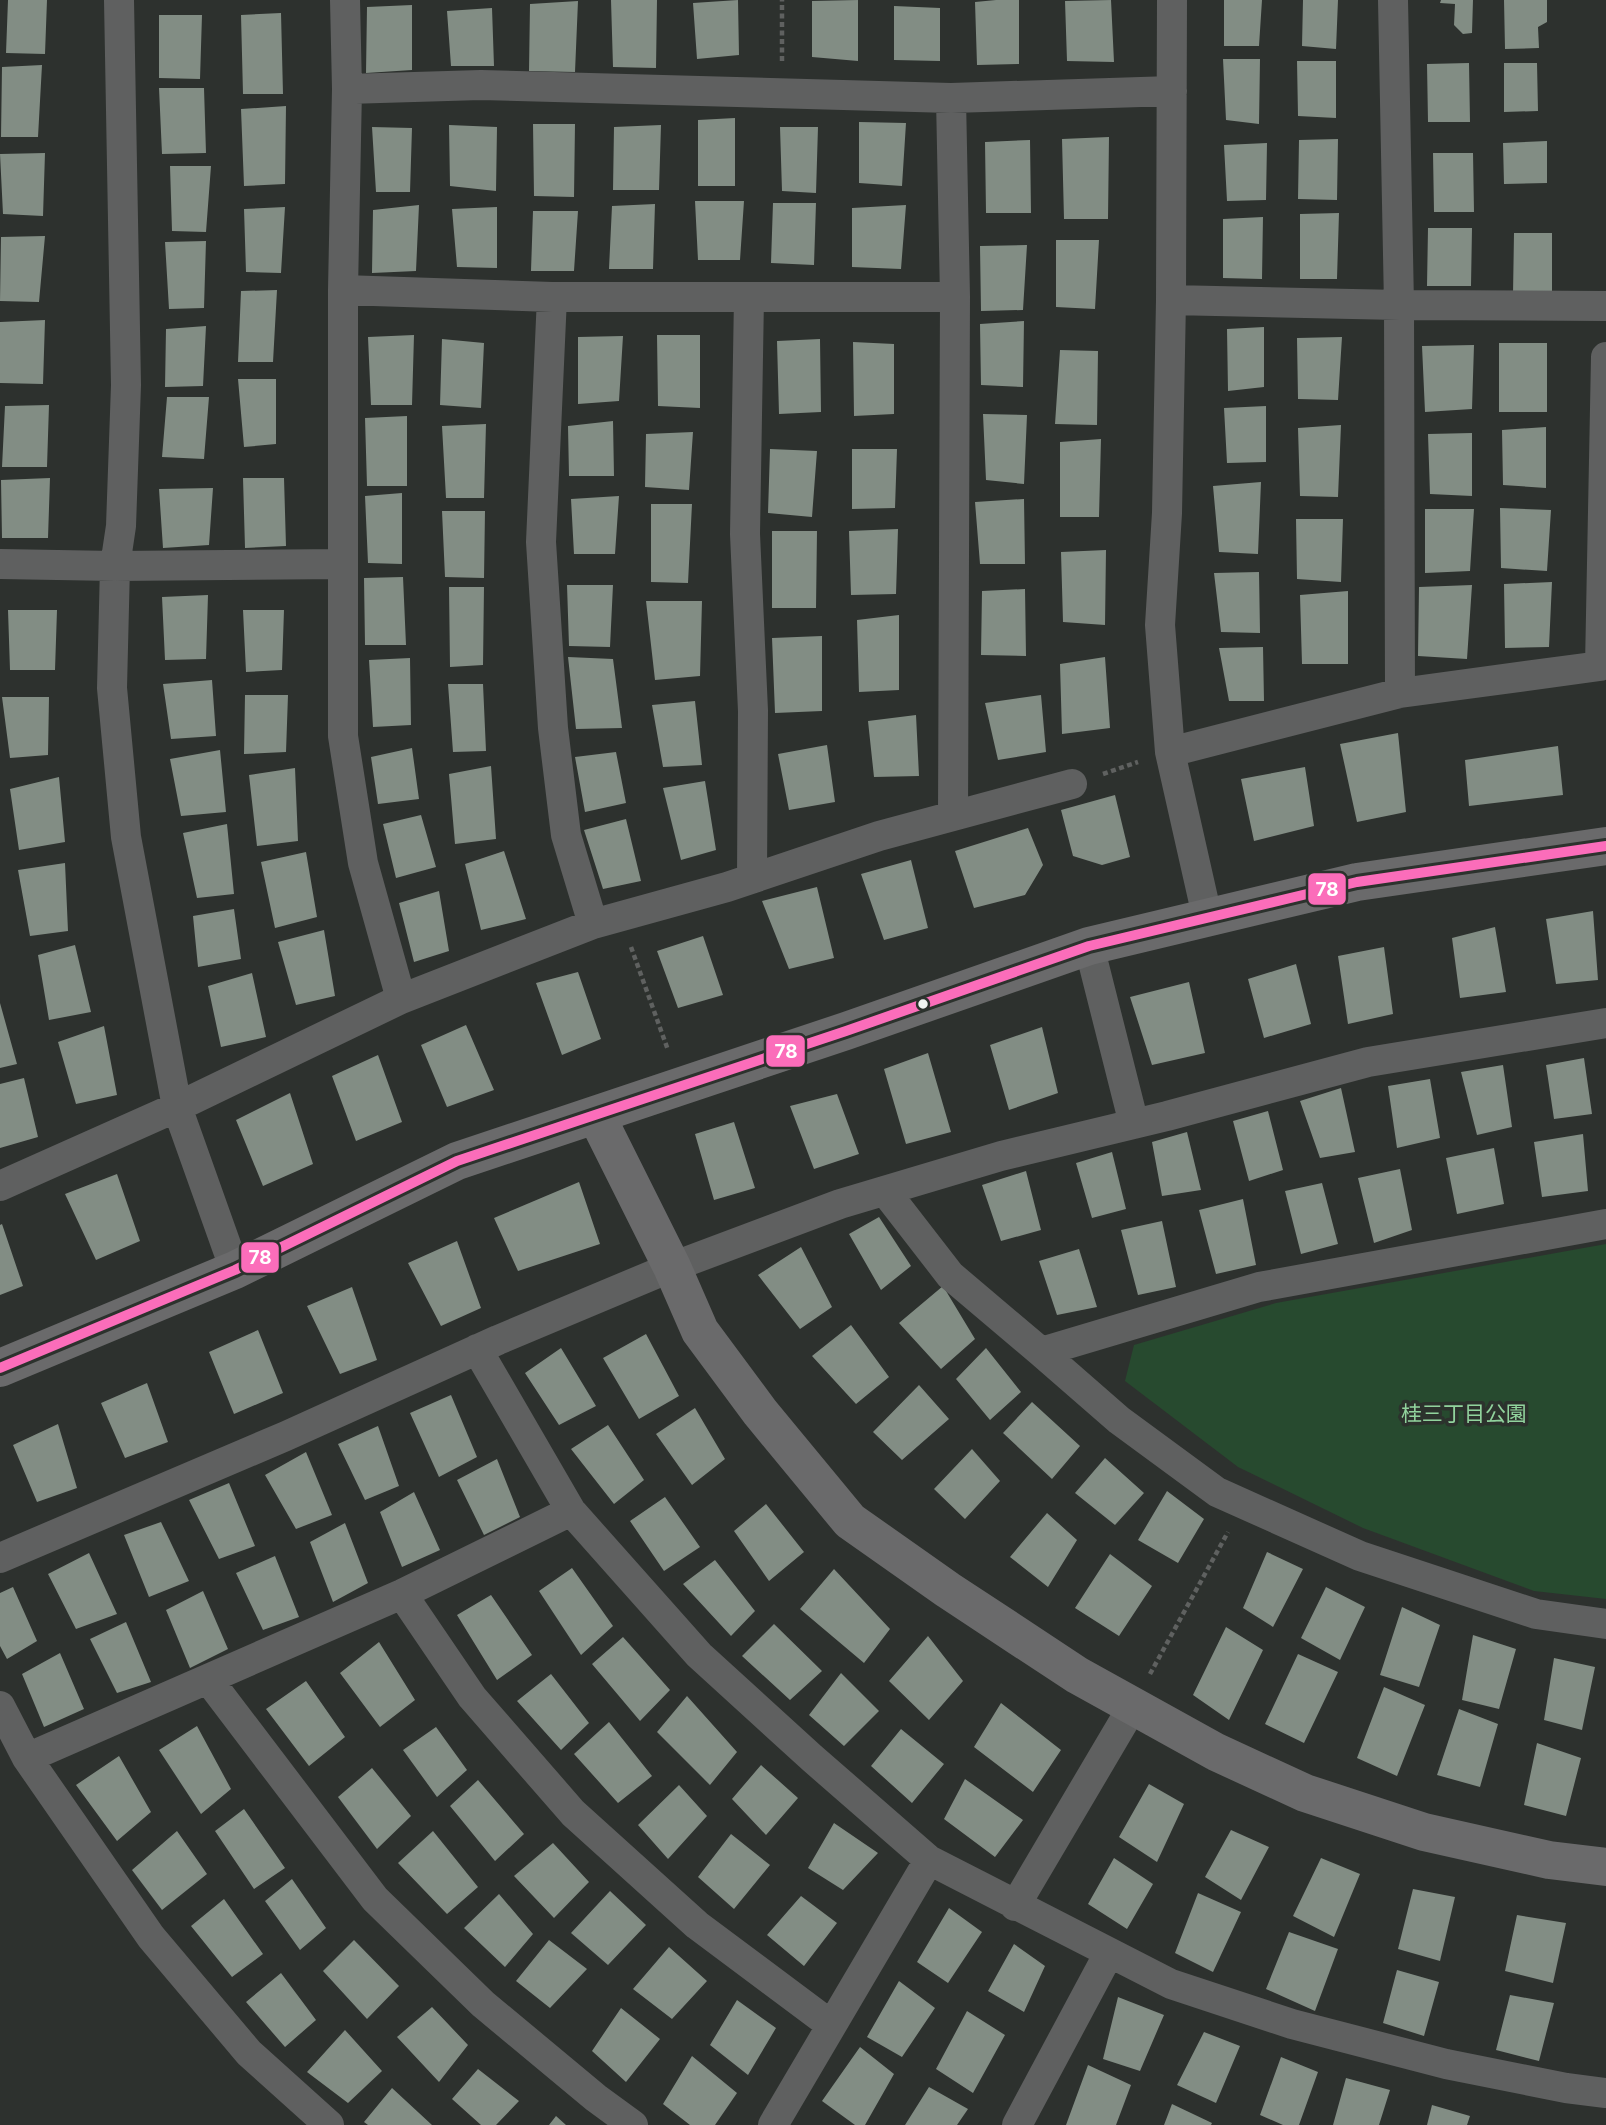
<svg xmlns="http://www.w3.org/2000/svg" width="1606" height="2125" viewBox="0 0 1606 2125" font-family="Inter,'Noto Sans JP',sans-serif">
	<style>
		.green { fill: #274a2f }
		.building { fill: #828d84 }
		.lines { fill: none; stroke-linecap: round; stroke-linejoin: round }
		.path { stroke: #5f6160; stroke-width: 4.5; stroke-dasharray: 5 3.5; stroke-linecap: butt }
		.street { stroke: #5f6060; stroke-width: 30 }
		.secondary { stroke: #6a6a6b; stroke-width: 38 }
		.bus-1-casing { stroke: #2c322d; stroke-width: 16 }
		.bus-1 { stroke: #fb6dba; stroke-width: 10 }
		.bus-dot { fill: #f0f4f1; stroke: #2c322d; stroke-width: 2.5 }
		.labels { text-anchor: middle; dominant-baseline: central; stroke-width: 7; stroke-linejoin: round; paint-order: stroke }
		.park-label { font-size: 21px; fill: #91d39d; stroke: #2c322d }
		.line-badge { stroke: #2c322d; stroke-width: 2.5 }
		.badge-label { font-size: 19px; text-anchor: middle; font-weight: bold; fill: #fff }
	</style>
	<rect width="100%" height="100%" fill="#2d312e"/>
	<path class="green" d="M1606,1244V1599L1534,1591L1363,1528L1238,1467L1125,1381L1134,1345L1276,1303Z"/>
	<path class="building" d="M8,0H47L45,54L6,53Z
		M611,0H657L656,68L613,67Z
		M738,0L739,55L697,59L693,3Z
		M858,0V61L812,57V1Z
		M996,0H1019V64L977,65L975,2Z
		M1111,0L1114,62L1067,61L1065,1Z
		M1224,0H1262L1259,46H1224Z
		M1303,0H1338L1336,49L1302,46Z
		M1441,0H1473L1472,33L1463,34L1454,25L1455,4L1440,3Z
		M1504,0H1547V22L1538,27L1539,48L1505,49Z
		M578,1L575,72L529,71L530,4Z
		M412,5V70L366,73L367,7Z
		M894,6L940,8V61L894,60Z
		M492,8L494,66H451L447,11Z
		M281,13L283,94H243L241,15Z
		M159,15H202L200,79L159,78Z
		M1223,59H1260L1259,124L1226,120Z
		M1297,61H1336V118L1298,116Z
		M1469,63L1470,122H1428L1427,64Z
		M1504,63H1537L1538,111L1504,112Z
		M42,65L38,137H1L2,67Z
		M159,88H204L206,153L162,154Z
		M286,106L285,184L244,186L241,109Z
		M735,118V186H698V120Z
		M859,122L906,123L902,186L859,183Z
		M533,124H575L574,197L534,196Z
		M449,125L497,127L496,191L450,186Z
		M661,125L659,190H613L614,127Z
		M372,127L412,128L410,192H376Z
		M780,127H818L816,193L782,191Z
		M1109,137L1108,219H1064L1062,139Z
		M1338,139L1337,200L1298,199L1299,140Z
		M1030,140L1031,213H986L985,142Z
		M1547,141V183L1504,184L1503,143Z
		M1267,143L1266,200L1227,201L1224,145Z
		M45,153L43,216L3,214L0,154Z
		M1433,153H1473L1474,212H1434Z
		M170,166H211L206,232L172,231Z
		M695,201H744L740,260H698Z
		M773,203H816L814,265L771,263Z
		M655,204L653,269H609L612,206Z
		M419,205L416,271L372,273L373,210Z
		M906,205L901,269L852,267V208Z
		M285,207L281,273L246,272L244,209Z
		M497,207V268L457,267L452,209Z
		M533,211H578L574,271H531Z
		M1339,213L1337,279H1300V214Z
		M1263,217L1262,279L1223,278V219Z
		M1428,228H1472L1471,286H1427Z
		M1514,233H1552V296L1513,295Z
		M45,236L39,302L0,301L1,237Z
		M1056,240H1099L1095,309L1056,307Z
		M206,241L204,308L169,309L165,242Z
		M1027,245L1023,310L981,311L980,246Z
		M277,290L273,362H238L241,291Z
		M45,320L43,384L0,383V322Z
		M1024,321L1023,387L981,385L980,324Z
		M206,326L203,386L165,387L166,329Z
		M1264,327V387L1228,391L1227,329Z
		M414,335L412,405H371L368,337Z
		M657,335H700V408L658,406Z
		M623,336L619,401L578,404V337Z
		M1342,337L1338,400L1298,399L1297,338Z
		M442,339L484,343L481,408L440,405Z
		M820,339L821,412L779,414L777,341Z
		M853,342L894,344V414L854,416Z
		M1499,343H1547V412H1499Z
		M1474,345L1472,409L1425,412L1422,346Z
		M1060,350L1098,351L1097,425L1055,424Z
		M238,379H276V444L244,447Z
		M167,397H209L204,459L162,457Z
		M49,405L47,467H2L5,406Z
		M1266,406V462L1227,463L1224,408Z
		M983,414L1027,415L1024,484L986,480Z
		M407,416V486H367L365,418Z
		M613,421L614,476H569L568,426Z
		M486,424L484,498H446L442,426Z
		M1341,425L1338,497L1300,496L1298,428Z
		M1546,427V488L1503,485L1502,430Z
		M693,432L689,490L645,487L646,434Z
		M1472,433V496L1430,494L1428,434Z
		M1101,439L1099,517H1060V442Z
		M770,449L817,451L812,517L768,513Z
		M852,449H897L895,508L852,509Z
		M50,478L48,538H2L1,480Z
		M243,478H284L286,546L245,548Z
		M1261,482L1258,554L1219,552L1213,486Z
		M213,488L209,545L163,548L159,489Z
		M402,493V564L368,563L365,496Z
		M619,496L615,554H574L571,499Z
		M1024,499L1025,564H980L975,502Z
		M651,504H692L688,583L651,582Z
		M1500,508L1551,510L1547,571L1501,568Z
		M1425,509H1474L1470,571L1425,573Z
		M442,511H485L484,578L445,577Z
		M1296,519H1343L1341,582L1297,579Z
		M898,529L896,594L851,595L849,531Z
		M772,531H817L816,608H772Z
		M1106,550L1105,625L1063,622L1061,552Z
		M1259,572L1260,633L1221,632L1214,573Z
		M403,577L406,645H365L364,578Z
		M1552,582L1549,647L1505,648L1504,584Z
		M567,585H613L610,647L569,646Z
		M1472,585L1467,659L1418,656L1419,587Z
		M449,587H484L483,665L450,667Z
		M1025,589L1026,656L981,655L982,591Z
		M1348,591V664H1302L1300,595Z
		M208,595L206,659L165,660L162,597Z
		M646,601H702L700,676L655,680Z
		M8,610H57L55,670H10Z
		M243,610H284L282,670L246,672Z
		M899,615V690L859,692L857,620Z
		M822,636V711L775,713L772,638Z
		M1263,647L1264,701H1229L1219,648Z
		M568,657L613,659L622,728L576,729Z
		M1105,657L1110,728L1062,734L1060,664Z
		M410,658L411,725L373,727L369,660Z
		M212,680L216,736L171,739L163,684Z
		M448,684H483L486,751L453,752Z
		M245,695H288L286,752L244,754Z
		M1041,695L1046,752L998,760L985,703Z
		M2,697H49L48,755L10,758Z
		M695,701L702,765L663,767L652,705Z
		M916,715L919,776L874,777L868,721Z
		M1398,733L1406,812L1357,822L1340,744Z
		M827,745L835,802L789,810L778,754Z
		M1558,746L1563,795L1469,806L1465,760Z
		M412,748L419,799L378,804L371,757Z
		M220,750L226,812L181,816L170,759Z
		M616,752L626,803L585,812L575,757Z
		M491,766L496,839L455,844L449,774Z
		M1305,767L1314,826L1254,841L1241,779Z
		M295,768L298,841L257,846L249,775Z
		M59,777L65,842L19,850L10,789Z
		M705,781L716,850L681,860L663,788Z
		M1115,795L1130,857L1102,865L1073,856L1061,810Z
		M421,815L436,867L396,878L383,824Z
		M626,819L641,881L603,889L584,830Z
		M227,824L234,894L197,898L183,833Z
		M1028,828L1043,865L1025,895L974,908L955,851Z
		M504,851L526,919L481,930L465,864Z
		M306,852L317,917L275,928L261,862Z
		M911,860L928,928L884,940L861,874Z
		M65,863L68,931L30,936L18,870Z
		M817,887L834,958L789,969L762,901Z
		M439,891L449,951L414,962L399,903Z
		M234,909L241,959L198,967L193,916Z
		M1593,911L1598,980L1556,984L1546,919Z
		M1495,927L1506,992L1460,998L1452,938Z
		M324,930L335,996L296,1005L278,942Z
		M703,936L723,995L678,1008L657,951Z
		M75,945L91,1012L49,1020L38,955Z
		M1384,947L1393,1014L1348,1024L1338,956Z
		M1296,964L1311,1024L1264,1038L1248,979Z
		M578,972L601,1039L562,1055L536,983Z
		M252,973L266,1037L221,1047L208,986Z
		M1189,982L1205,1053L1152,1065L1130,997Z
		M0,1003L17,1064L0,1068Z
		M466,1025L494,1090L447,1107L421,1045Z
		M104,1026L117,1095L76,1104L58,1042Z
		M1042,1027L1058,1093L1009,1110L990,1045Z
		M928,1053L951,1132L906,1144L884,1069Z
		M378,1055L402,1122L356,1141L332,1076Z
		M1584,1058L1592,1114L1554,1119L1546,1065Z
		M1503,1065L1512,1127L1477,1135L1461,1072Z
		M24,1078L38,1137L0,1148V1084Z
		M1430,1079L1440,1138L1397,1148L1388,1086Z
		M1341,1088L1355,1152L1320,1158L1300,1101Z
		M290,1093L313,1164L263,1186L236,1120Z
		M837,1094L859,1154L814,1169L790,1106Z
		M1268,1111L1283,1170L1249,1181L1233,1121Z
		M734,1122L755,1188L714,1200L695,1134Z
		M1187,1132L1201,1190L1162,1196L1152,1142Z
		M1583,1134L1588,1191L1542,1197L1534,1142Z
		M1494,1148L1504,1204L1457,1214L1446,1158Z
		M1112,1152L1126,1209L1092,1218L1076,1163Z
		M1400,1169L1412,1230L1374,1243L1358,1178Z
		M1026,1171L1041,1230L1001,1241L982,1185Z
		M117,1174L140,1241L96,1260L65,1194Z
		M579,1182L600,1244L518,1271L494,1218Z
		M1322,1183L1338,1244L1301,1254L1285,1191Z
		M1243,1199L1256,1265L1216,1274L1199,1210Z
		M879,1217L911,1266L881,1290L849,1234Z
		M1162,1221L1176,1287L1138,1295L1121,1230Z
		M2,1224L23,1286L0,1295V1225Z
		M457,1241L481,1308L441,1326L408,1263Z
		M801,1247L832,1307L800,1329L758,1275Z
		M1079,1249L1097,1307L1057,1315L1039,1261Z
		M943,1286L975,1339L941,1369L899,1323Z
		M352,1287L377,1360L340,1374L307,1306Z
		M851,1325L889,1377L856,1404L812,1356Z
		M258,1330L283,1393L234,1414L209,1352Z
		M646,1334L679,1396L639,1419L603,1358Z
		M561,1348L596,1406L559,1425L525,1373Z
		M986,1348L1021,1392L990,1420L956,1379Z
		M147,1383L168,1442L125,1458L101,1403Z
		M919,1385L949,1419L902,1460L873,1432Z
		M451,1395L477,1457L439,1477L410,1413Z
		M1032,1402L1080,1446L1052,1479L1003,1433Z
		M695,1408L725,1459L692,1485L656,1434Z
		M58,1424L77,1488L37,1502L13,1445Z
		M608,1425L644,1480L614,1504L571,1449Z
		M378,1426L399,1486L365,1500L338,1444Z
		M972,1449L1000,1481L965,1519L934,1489Z
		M306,1452L332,1515L296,1529L265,1475Z
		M1105,1458L1144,1493L1115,1525L1075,1493Z
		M497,1459L520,1517L484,1535L457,1480Z
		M229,1483L255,1546L219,1559L189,1500Z
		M1167,1491L1204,1519L1178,1563L1138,1540Z
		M414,1492L440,1550L402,1567L380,1512Z
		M665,1497L700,1547L664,1571L630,1521Z
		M766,1504L804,1552L769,1581L734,1531Z
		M1047,1513L1077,1540L1048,1587L1010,1557Z
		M161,1522L189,1581L149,1597L124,1535Z
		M345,1523L368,1583L333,1602L310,1542Z
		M1267,1552L1303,1569L1273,1627L1243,1608Z
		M89,1553L117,1614L76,1629L48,1574Z
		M1110,1554L1152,1586L1119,1636L1075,1608Z
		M275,1556L299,1617L263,1630L236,1573Z
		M715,1560L755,1611L731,1636L683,1584Z
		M572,1568L613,1626L581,1655L539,1591Z
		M834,1569L890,1629L864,1663L800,1609Z
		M13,1587L37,1641L7,1659L0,1646V1593Z
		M1326,1587L1365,1607L1340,1660L1301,1638Z
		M203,1591L228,1649L190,1668L166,1610Z
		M491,1595L532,1655L497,1680L457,1615Z
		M1402,1607L1440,1625L1419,1687L1380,1675Z
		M126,1622L151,1682L117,1693L90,1639Z
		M774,1624L822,1671L790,1700L742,1656Z
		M1226,1627L1263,1650L1229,1720L1193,1695Z
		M1473,1635L1516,1649L1499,1709L1462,1700Z
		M928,1636L963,1681L929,1720L889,1681Z
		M623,1637L670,1690L640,1721L592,1664Z
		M379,1642L415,1700L380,1727L340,1673Z
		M60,1653L84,1709L44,1727L22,1674Z
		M1298,1654L1338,1672L1304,1743L1265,1724Z
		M1554,1658L1595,1667L1582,1730L1544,1720Z
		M841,1673L879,1711L844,1746L809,1715Z
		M551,1674L589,1723L561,1750L517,1701Z
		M306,1681L345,1737L309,1766L266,1709Z
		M1384,1687L1425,1705L1397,1776L1357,1758Z
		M687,1696L737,1752L710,1785L657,1732Z
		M1001,1703L1061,1750L1033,1792L974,1747Z
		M1459,1709L1498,1724L1480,1787L1437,1775Z
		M609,1722L652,1776L618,1803L574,1754Z
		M197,1726L231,1789L201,1814L159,1750Z
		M436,1727L467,1770L437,1797L403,1750Z
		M901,1729L944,1764L912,1803L871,1766Z
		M1537,1743L1581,1758L1566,1816L1524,1805Z
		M119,1756L151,1812L117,1841L76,1785Z
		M761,1765L798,1798L766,1835L732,1799Z
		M372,1768L411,1816L377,1849L338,1797Z
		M965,1779L1023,1820L995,1857L944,1819Z
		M478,1780L524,1834L495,1861L450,1806Z
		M1149,1784L1184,1804L1157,1862L1119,1837Z
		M679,1785L707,1816L668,1859L638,1825Z
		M244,1809L285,1868L254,1889L215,1831Z
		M834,1823L878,1853L843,1890L808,1868Z
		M1231,1830L1269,1847L1241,1900L1205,1877Z
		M177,1831L207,1874L162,1910L132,1870Z
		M433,1831L478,1887L447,1914L398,1863Z
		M731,1834L770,1865L734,1909L698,1877Z
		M553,1843L589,1882L554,1918L514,1876Z
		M1114,1858L1153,1884L1127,1929L1088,1904Z
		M1321,1858L1360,1874L1334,1937L1293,1916Z
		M292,1879L326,1928L300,1950L265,1901Z
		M1413,1889L1455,1897L1440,1961L1398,1949Z
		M610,1891L646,1925L608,1965L571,1933Z
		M1198,1893L1241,1912L1213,1972L1175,1953Z
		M499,1894L533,1934L505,1967L464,1928Z
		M801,1896L837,1923L804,1966L767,1935Z
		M224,1899L263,1954L232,1977L191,1926Z
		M949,1908L982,1932L948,1983L917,1962Z
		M1517,1915L1566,1923L1553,1983L1505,1971Z
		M1289,1932L1338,1949L1315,2011L1266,1989Z
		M354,1940L399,1986L367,2019L323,1971Z
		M549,1940L587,1969L550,2008L516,1981Z
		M1014,1944L1045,1966L1024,2012L988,1991Z
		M669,1947L707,1981L672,2019L633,1989Z
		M1397,1970L1439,1982L1424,2036L1383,2023Z
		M281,1973L316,2020L285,2047L246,2002Z
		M899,1981L935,2008L902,2057L867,2037Z
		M1510,1995L1554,2003L1539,2061L1496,2050Z
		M1118,1997L1164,2015L1140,2071L1103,2059Z
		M737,2000L776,2028L748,2075L710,2045Z
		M432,2007L468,2045L439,2082L397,2037Z
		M621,2008L660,2039L626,2082L592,2051Z
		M967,2011L1005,2035L973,2093L936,2069Z
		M345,2030L382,2071L348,2103L307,2072Z
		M1204,2032L1240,2046L1216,2103L1177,2085Z
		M860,2047L894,2074L865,2125H855L822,2101Z
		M692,2056L737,2093L715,2125H690L663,2104Z
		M1281,2057L1318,2072L1299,2125H1283L1260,2115Z
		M1088,2065L1131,2085L1116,2125H1066Z
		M478,2069L519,2101L496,2125H481L452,2099Z
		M1346,2078L1390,2090L1379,2125H1333Z
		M929,2087L968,2109L957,2125H905Z
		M392,2088L432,2125H368L364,2122Z
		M1172,2104L1212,2123L1211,2125H1164Z
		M1432,2105L1470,2116L1467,2125H1427Z
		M556,2116L566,2125H549Z"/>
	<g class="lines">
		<path class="path" d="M782,61V0
			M1103,774L1138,762
			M631,947L668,1050
			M1150,1674L1228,1532"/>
		<path class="street" d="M119,0L126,385L121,526L115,566L112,688L126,837L177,1107L235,1270
			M345,0L347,89L343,290V736L363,863L401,999
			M1172,0L1171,300L1167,513L1160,625L1170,752L1207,916
			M1393,0L1399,305L1400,693
			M347,89L481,85L951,98L1172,91
			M951,98L955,297L953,816
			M343,290L552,297H955
			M552,297L541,542L553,728L566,835L593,924
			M749,297L745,534L753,711L752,878
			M1171,300L1399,305L1606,306
			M0,564L115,566L342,564
			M1170,752L1400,693L1600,666L1606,357
			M1089,946L1134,1124
			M0,1186L177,1107L401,999L593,924L727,887L879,836L1072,784
			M885,1191L950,1275L1041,1352L1119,1420L1217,1492L1360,1556L1536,1614L1606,1624
			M477,1349L571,1511L699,1655L812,1758L929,1860L1171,1984L1292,2024L1446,2064L1566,2088L1606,2093
			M1041,1352L1259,1287L1606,1224
			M0,1558L286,1436L498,1340L672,1267L840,1204L1001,1156L1167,1116L1368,1062L1606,1023
			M402,1594L472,1697L573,1813L697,1925L831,2025
			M208,1679L375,1899L483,2004L596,2098L633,2125
			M0,1706L27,1758L151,1937L249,2053L329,2125
			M27,1758L402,1594L571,1511
			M1015,1906L1133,1706
			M773,2125L929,1860
			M1017,2125L1109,1953"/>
		<path class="secondary" d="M596,1115L672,1267L700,1331L760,1412L850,1521L948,1590L1077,1675L1216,1752L1305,1793L1424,1832L1549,1860L1606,1867
			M0,1368L235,1270L457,1161L846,1031L1089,946L1357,882L1606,846"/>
		<defs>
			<path id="bus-1" d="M0,1368L235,1270L457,1161L846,1031L1089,946L1357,882L1606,846"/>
		</defs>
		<use href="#bus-1" class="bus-1-casing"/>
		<use href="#bus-1" class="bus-1"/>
	</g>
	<circle class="bus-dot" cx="923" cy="1004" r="6"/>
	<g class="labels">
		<g class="park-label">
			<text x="1464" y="1413">桂三丁目公園</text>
		</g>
	</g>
	<g class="line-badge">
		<rect x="1307" y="872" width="40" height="34" rx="7" fill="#fb6dba"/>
		<rect x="765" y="1034" width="41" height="34" rx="7" fill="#fb6dba"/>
		<rect x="240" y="1241" width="40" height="33" rx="7" fill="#fb6dba"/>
	</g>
	<g class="badge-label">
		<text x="1327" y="896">78</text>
		<text x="786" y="1058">78</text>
		<text x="260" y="1264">78</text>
	</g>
</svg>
